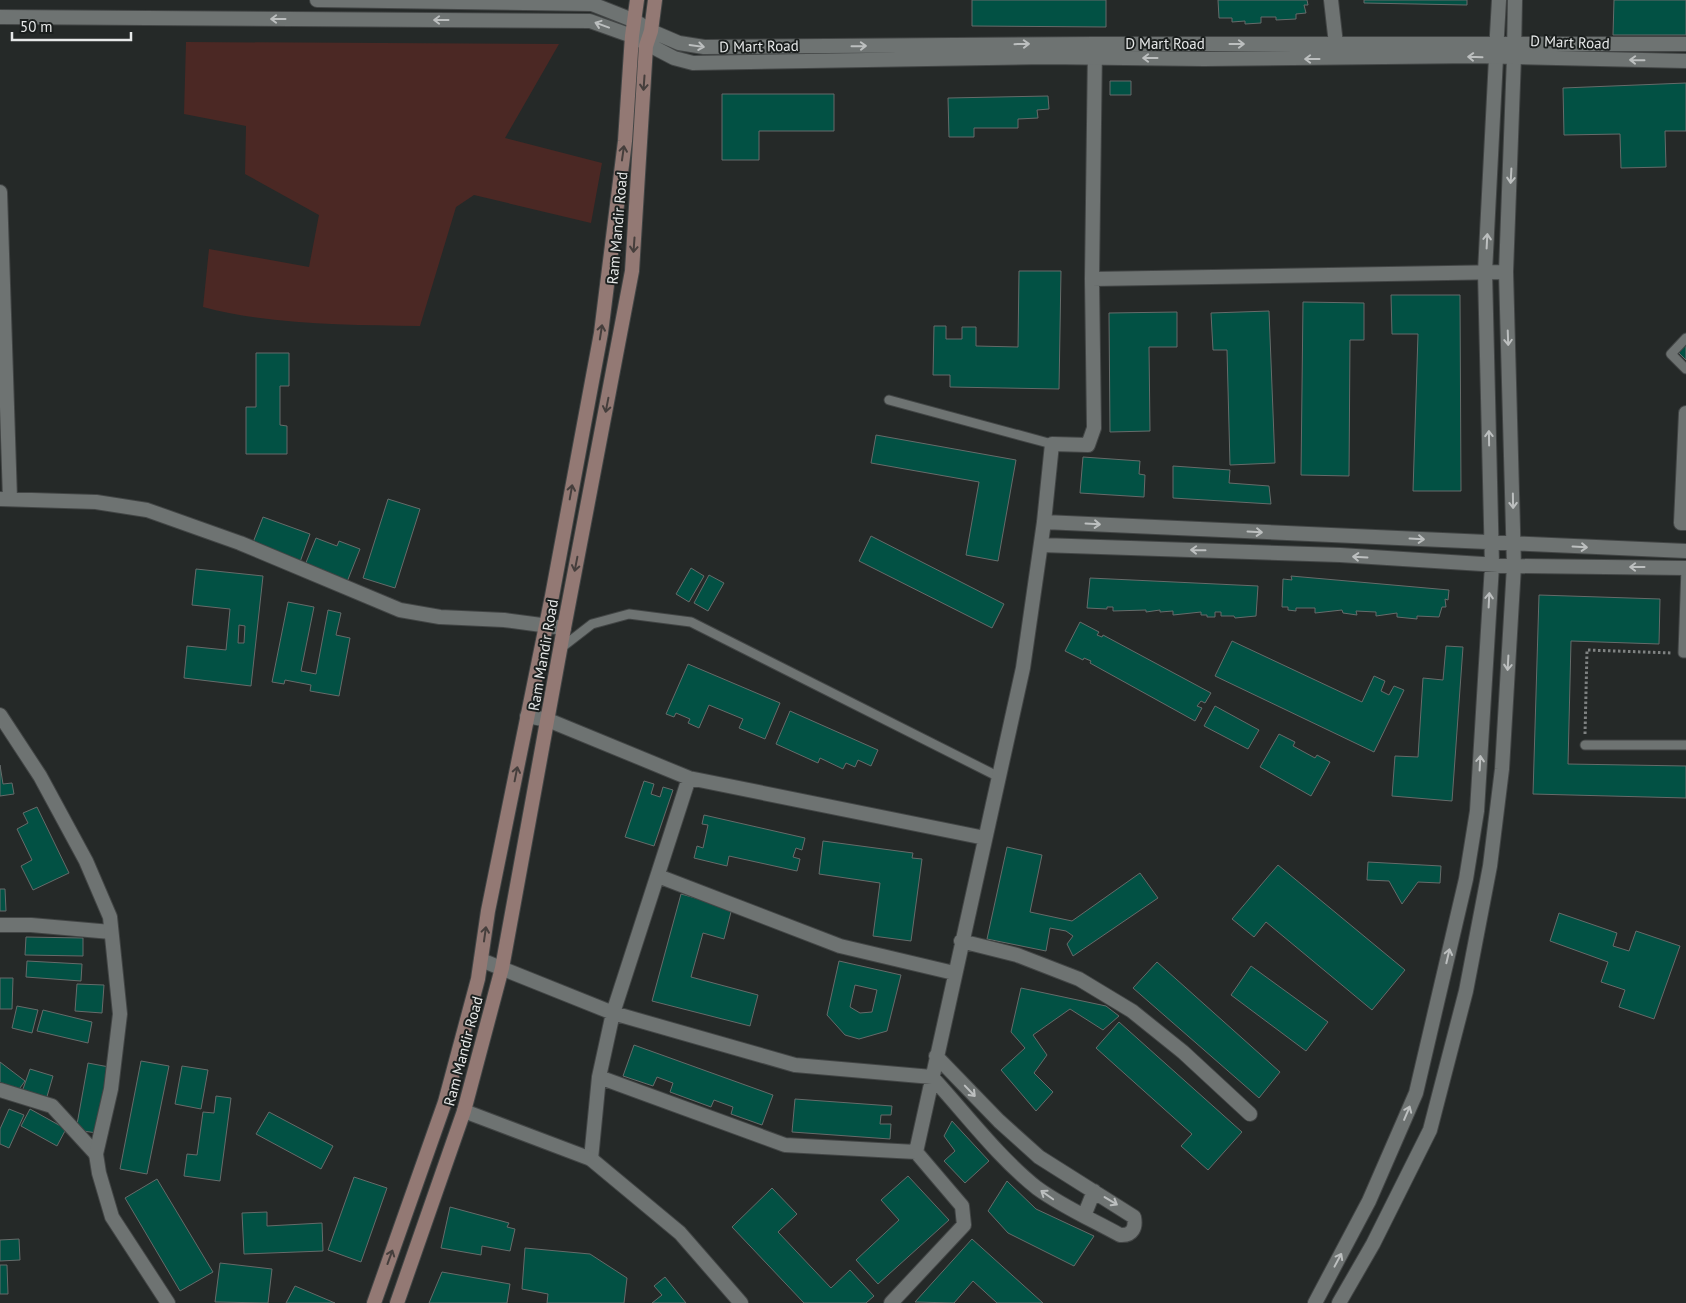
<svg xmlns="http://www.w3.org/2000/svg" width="1686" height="1303" viewBox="0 0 1686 1303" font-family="'PT Sans',sans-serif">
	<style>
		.green { fill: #4b2824 }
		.building { fill: #025144; stroke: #666b6a; fill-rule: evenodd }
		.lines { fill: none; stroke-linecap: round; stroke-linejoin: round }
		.service-casing { stroke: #424545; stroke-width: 11 }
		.minor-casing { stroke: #424545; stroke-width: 16 }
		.tertiary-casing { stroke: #424545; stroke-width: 16 }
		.secondary-casing { stroke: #424545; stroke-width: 16 }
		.path { stroke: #7f8282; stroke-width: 3; stroke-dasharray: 2.5 2.5; stroke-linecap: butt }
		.service { stroke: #6e7372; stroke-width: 9 }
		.minor { stroke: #6e7372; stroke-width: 14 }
		.tertiary { stroke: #6e7372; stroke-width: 14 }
		.secondary { stroke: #937974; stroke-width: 14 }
		.oneway { stroke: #bcbfbf }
		.oneway2 { stroke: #453e3c }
		.labels { text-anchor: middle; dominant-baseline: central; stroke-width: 4; stroke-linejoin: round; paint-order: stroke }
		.street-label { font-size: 15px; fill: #e6e8e8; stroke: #1b1f1e }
	</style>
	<rect width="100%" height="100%" fill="#252928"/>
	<path class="green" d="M186,42L559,44L505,138L602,163L591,223L474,195L456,207L420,326C350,325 269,325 203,307L209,249L309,267L319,215L245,174L246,126L184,114Z"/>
	<path class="building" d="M972,0H1106V27L972,26Z
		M1218,0H1307L1308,5H1304L1306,13L1296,14V19L1276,20V17H1261V23L1245,24V21L1232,22V18H1219Z
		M1364,0H1467V5L1364,3Z
		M1614,0H1686V35H1613Z
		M1110,81H1131V95H1110Z
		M1686,83V131H1665L1666,167L1621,168L1620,134L1564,135L1563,88Z
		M722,94H834V131H759V160H722Z
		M1048,96L1049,109L1037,110L1038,118L1018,119V128H974V137H949L948,98Z
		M1019,271H1061L1059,389L950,387V375H933L934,326H946V339H962V327H976V346L1018,347Z
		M1391,295H1460L1461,491H1413L1418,334H1392Z
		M1303,302L1364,303V340H1350L1349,476L1301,475Z
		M1269,311L1275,463L1230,465L1227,350H1213L1211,313Z
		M1177,312V347H1149L1150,431L1110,432L1109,313Z
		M1686,343V360L1678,352Z
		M256,353H289V386H280V425L287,426V454H246V407H256Z
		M876,435L1016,460L998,561L966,555L979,482L871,463Z
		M1083,457L1140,461L1139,474L1145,475L1144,497L1080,493Z
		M1173,466L1230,470L1229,483L1269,486L1271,504L1173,498Z
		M388,499L420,509L395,588L363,578Z
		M263,517L310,534L300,562L252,545Z
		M871,536L1004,604L992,628L859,561Z
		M316,538L337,546L339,541L360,549L347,582L305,565Z
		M691,568L704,576L689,602L676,594Z
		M196,569L263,576L251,686L184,678L187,646L226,650L230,609L192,605ZM239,625L245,626L244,643H238Z
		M709,575L724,583L708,611L694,603Z
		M1291,576L1449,590L1448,600L1445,599L1446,607H1442L1439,617L1417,616V619L1397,617V613L1376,616V612L1356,611L1357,615L1343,613L1342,610L1315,613V608H1296V611L1288,610V607H1282L1283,579L1292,580Z
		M1090,578L1258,586L1256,616L1235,618L1234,616H1221V612H1215V617H1207V615H1201V612L1173,615V611L1160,612V610L1146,612V610L1113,611V607H1107V609L1087,608Z
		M1539,595L1660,599L1659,644L1571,641L1568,764L1686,766V798L1533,794Z
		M288,602L314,607L301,671L316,674L328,610L341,613L336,635L350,638L339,696L310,691L311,685L285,680L284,684L272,682Z
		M1080,622L1099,632L1097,635L1102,637L1103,635L1211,693L1205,703L1201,701L1197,706L1202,708L1195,721L1090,663L1091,661L1084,658L1083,660L1065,651Z
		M1232,641L1362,702L1374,676L1385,681L1381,691L1389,695L1394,686L1404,690L1374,752L1215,676Z
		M1446,646L1463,647L1452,801L1392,796L1395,756L1418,757L1423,678L1443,680Z
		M688,664L780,703L765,739L739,728L743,719L709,705L699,728L688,723L690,719L676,713L674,717L666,714Z
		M1215,706L1259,730L1248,749L1204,726Z
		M790,711L878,750L871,766L858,760L855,767L846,763L843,769L820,758L818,763L776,744Z
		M1279,734L1295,742L1293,746L1315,758L1317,755L1330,762L1311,796L1260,767Z
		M0,765L3,784L12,783L14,794L0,796Z
		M644,781L654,784L651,794L660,797L663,787L673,790L654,846L625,837Z
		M37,807L69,873L33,890L21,866L32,860L17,829L28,823L23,813Z
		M704,815L805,838L802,850L796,848L793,857L800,859L797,871L729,856L727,866L694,858L697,846L703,848L708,825L702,824Z
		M823,841L913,853L912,858L922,859L911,941L873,936L880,883L819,874Z
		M1007,847L1042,855L1030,912L1072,921L1140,873L1158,898L1073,956L1067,944L1073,936L1066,931L1050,928L1046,951L987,939Z
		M1368,862L1441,866L1440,883L1418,882L1402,904L1389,881L1367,880Z
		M1278,865L1405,970L1372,1010L1266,922L1254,937L1232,919Z
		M0,889H5L6,911H0Z
		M681,894L732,908L724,939L703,933L691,977L758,995L750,1026L652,1001Z
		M1559,913L1617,933L1613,946L1629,951L1636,931L1680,946L1654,1019L1619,1007L1625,990L1601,982L1608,962L1550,941Z
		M26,937L83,938V956L25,955Z
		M27,961L82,964L81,981L26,977Z
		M839,961L901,975L887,1031L859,1039L845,1035L827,1015ZM855,985L877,990L872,1012L860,1013L850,1007Z
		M1157,962L1280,1072L1259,1098L1133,988Z
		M1251,966L1328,1022L1306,1051L1231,995Z
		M0,978H13L12,1009H0Z
		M77,984L104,985L102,1013L75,1011Z
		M1021,988L1106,1006L1119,1016L1103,1030L1070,1009L1033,1035L1047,1055L1034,1073L1053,1092L1036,1111L1001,1070L1025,1048L1011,1032Z
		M17,1006L38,1010L32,1033L12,1028Z
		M43,1010L92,1022L88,1043L37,1031Z
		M1119,1022L1242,1132L1208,1170L1181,1146L1192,1134L1096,1048Z
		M634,1045L773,1095L762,1125L731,1114L733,1107L714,1100L711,1107L670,1092L673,1083L657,1077L653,1086L623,1076Z
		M141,1061L169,1066L147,1174L120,1169Z
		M0,1062L25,1081L12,1099L0,1090Z
		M88,1063L109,1067L97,1133L76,1130Z
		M182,1066L208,1070L201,1109L175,1104Z
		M30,1069L53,1076L46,1100L22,1092Z
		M216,1096L231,1098L220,1181L184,1176L187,1154L197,1155L203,1112L214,1113Z
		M795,1099L892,1106L891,1115H881L880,1124H891L890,1139L792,1132Z
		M9,1109L24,1115L9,1148L0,1144V1129Z
		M30,1109L66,1129L57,1146L21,1126Z
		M269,1112L333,1146L321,1169L256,1134Z
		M952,1121L989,1161L965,1183L944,1161L955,1151L944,1136Z
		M908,1176L949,1220L878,1284L856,1260L899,1220L881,1200Z
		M354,1177L387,1188L361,1262L328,1250Z
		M157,1179L213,1272L180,1291L125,1198Z
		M1007,1181L1036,1209L1094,1236L1074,1266L1008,1233L988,1211Z
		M772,1188L797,1214L778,1232L831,1288L850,1270L874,1296L866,1303H804L732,1227Z
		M450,1207L509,1223L507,1227L515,1229L510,1251L482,1246L481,1255L441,1248Z
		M267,1212V1226L322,1223L323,1251L244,1254L242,1213Z
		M19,1239L20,1260L0,1261V1240Z
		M972,1239L1043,1303H997L973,1281L954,1303L915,1302Z
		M525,1248L590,1254L627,1278L624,1303H547L548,1294L522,1289Z
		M220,1263L272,1269L268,1303L215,1302Z
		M0,1265H7L8,1294H0Z
		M442,1272L510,1284L507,1303H429Z
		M665,1277L686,1303H652L662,1295L654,1286Z
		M295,1286L335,1303H286Z"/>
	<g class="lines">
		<defs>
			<path id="service" d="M1686,338L1671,354L1686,369
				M889,400L1052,444
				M1686,568L1683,653H1686
				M561,648L592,624L629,614L691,622L999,777
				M1585,745H1686"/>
			<path id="minor" d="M1331,0L1336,44
				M0,192L10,499
				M1092,279L1506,272
				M1686,413L1681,523H1686
				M0,499L96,502L147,510L240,543L400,610L440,617L504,620L564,628
				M1044,522L1686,551
				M1041,545L1340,555L1514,566L1686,568
				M527,716L548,720L689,778L985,838
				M658,876L840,946L954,973
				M0,925H31L111,932
				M961,941L1017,955L1079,979L1132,1011L1183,1052L1250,1114
				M481,960L613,1013L795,1065L932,1077C966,1114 998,1157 1037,1188C1063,1207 1093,1220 1120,1235C1133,1236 1136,1227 1134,1217L1039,1157L999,1121L936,1056
				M599,1077L785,1145L916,1152
				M0,1090L52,1106L96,1154
				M591,1159L599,1077L613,1013L689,778
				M1084,1216L1094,1191
				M891,1303L964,1225L962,1206L916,1152L1023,668L1044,522L1052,444L1088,445L1094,428L1092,279L1095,47
				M1315,1303L1369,1201L1416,1093L1466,879L1477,811L1492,565L1485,272L1496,58
				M1339,1303L1373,1244L1430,1130L1466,991L1490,866L1502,769L1514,566L1506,272L1514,57"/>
			<path id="tertiary" d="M317,0L592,4L635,21L651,31L679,43L704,47L1095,44H1686
				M0,17L590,21L632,36L674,58L693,63L1046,57L1204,59L1475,56L1686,61
				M1496,52L1499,0
				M1514,52L1515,0
				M0,715L40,776L86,861L110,917L120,1014L111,1089L96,1154L99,1173L112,1217L168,1303
				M464,1111L591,1159L680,1233L741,1303"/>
			<path id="secondary" d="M374,1303L445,1102L478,979L488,911L552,596L601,333L625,141L632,36L637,0
				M397,1303L464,1111L502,968L564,628L632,271L646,46L651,31L655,0"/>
		</defs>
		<use href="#service" class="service-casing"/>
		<use href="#minor" class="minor-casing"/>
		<use href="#tertiary" class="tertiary-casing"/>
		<use href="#secondary" class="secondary-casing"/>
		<path class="path" d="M1585,734L1587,650L1672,653"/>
		<use href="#service" class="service"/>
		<use href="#minor" class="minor"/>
		<use href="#tertiary" class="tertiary"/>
		<use href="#secondary" class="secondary"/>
	</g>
	<defs><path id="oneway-shaft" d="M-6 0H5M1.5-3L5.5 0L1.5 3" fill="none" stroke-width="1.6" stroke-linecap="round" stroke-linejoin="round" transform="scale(1.25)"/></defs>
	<g class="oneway">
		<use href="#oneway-shaft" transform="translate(278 19) rotate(-180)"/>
		<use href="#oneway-shaft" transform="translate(441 20) rotate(-180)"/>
		<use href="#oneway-shaft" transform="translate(602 25) rotate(-160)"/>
		<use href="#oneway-shaft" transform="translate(1022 44) rotate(-1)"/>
		<use href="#oneway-shaft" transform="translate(1237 44)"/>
		<use href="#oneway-shaft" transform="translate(697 46) rotate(8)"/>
		<use href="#oneway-shaft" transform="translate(859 46) rotate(-1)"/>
		<use href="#oneway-shaft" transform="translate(1475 57) rotate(-178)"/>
		<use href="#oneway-shaft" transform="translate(1150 58) rotate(180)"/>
		<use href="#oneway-shaft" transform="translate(1312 59) rotate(180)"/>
		<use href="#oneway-shaft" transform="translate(1637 60) rotate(-179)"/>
		<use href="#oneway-shaft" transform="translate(1511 176) rotate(93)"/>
		<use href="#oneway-shaft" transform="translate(1487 241) rotate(-87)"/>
		<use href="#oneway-shaft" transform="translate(1508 338) rotate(88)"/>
		<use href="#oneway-shaft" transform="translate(1489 438) rotate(-91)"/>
		<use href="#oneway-shaft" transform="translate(1513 501) rotate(89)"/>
		<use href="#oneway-shaft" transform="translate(1093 524) rotate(3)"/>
		<use href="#oneway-shaft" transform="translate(1255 532) rotate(3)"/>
		<use href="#oneway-shaft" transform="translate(1417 539) rotate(3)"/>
		<use href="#oneway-shaft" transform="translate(1580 547) rotate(3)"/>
		<use href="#oneway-shaft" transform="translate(1198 550) rotate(-179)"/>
		<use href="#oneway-shaft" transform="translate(1360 557) rotate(-177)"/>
		<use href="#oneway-shaft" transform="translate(1637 567) rotate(-180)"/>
		<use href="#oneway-shaft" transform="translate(1489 600) rotate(-87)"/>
		<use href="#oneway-shaft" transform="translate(1508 663) rotate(93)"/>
		<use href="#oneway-shaft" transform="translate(1480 763) rotate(-87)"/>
		<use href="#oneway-shaft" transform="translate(1448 956) rotate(-77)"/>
		<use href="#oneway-shaft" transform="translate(970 1091) rotate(46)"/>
		<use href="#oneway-shaft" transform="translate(1407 1113) rotate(-67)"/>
		<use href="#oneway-shaft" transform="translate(1047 1195) rotate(-145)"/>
		<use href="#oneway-shaft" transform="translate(1111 1201) rotate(31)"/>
		<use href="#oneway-shaft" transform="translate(1338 1260) rotate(-62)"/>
	</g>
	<g class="oneway2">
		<use href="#oneway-shaft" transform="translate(644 83) rotate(94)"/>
		<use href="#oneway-shaft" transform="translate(623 153) rotate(-82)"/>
		<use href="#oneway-shaft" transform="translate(634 245) rotate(94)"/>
		<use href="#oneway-shaft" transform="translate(601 332) rotate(-81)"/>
		<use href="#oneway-shaft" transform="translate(607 405) rotate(101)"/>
		<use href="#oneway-shaft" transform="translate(571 492) rotate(-80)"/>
		<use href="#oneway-shaft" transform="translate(576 564) rotate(101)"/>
		<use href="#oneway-shaft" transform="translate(516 774) rotate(-79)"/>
		<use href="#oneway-shaft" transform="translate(485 934) rotate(-82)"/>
		<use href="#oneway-shaft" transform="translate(390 1257) rotate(-70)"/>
	</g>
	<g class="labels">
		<g class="street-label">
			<text transform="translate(1570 42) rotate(2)">D Mart Road</text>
			<text x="1165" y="43">D Mart Road</text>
			<text transform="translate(759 46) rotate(-1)">D Mart Road</text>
			<text transform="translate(617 228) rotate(-85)">Ram Mandir Road</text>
			<text transform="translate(543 655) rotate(-80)">Ram Mandir Road</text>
			<text transform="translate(463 1051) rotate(-75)">Ram Mandir Road</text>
		</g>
	</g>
	<path d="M12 32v8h119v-8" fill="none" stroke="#e6e8e8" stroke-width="2.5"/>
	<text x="20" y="32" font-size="15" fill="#e6e8e8" stroke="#1b1f1e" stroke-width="4" paint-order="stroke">50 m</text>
</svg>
